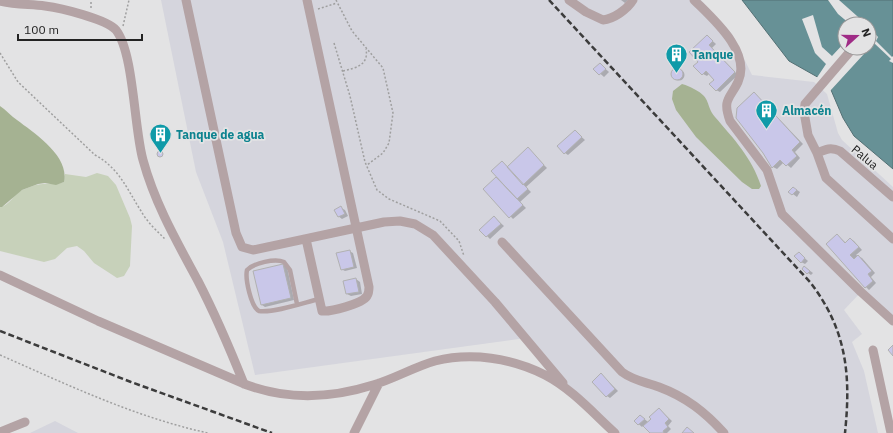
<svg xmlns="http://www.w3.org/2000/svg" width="893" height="433" viewBox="0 0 893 433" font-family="'IBM Plex Sans',sans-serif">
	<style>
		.built { fill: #d5d5dd }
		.green { fill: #c7d1ba }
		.forest { fill: #a5b292 }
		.water { fill: #679196; stroke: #537074; fill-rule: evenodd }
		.pier { fill: #e3e3e4 }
		.shadow { fill: #0003 }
		.building { fill: #c9c7e9; stroke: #b1b1b1 }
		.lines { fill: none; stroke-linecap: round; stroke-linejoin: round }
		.path { stroke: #9f9f9f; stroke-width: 1.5; stroke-dasharray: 2 2; stroke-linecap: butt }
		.service { stroke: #b4a3a5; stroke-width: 4.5 }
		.minor { stroke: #b4a3a5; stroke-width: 9 }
		.rail { stroke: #3c3c3c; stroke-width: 2.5; stroke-dasharray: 6 3; stroke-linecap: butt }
		.labels { text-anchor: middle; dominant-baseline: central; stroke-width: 3.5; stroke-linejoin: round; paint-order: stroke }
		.culture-label { font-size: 12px; font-weight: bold; fill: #0d838f; stroke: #e3e3e4; text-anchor: start }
		.street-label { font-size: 12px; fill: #232323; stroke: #e3e3e4 }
	</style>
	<rect width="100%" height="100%" fill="#e3e3e4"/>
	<path class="built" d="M161,0H701L732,34L752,75L814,82L827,94L838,133L842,140L893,187V321L861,292L844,310L862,334L852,342L864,371L878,433H615L594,414L526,338L255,375L223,242L196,172Z
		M55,421L78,433H30Z"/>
	<path class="green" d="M97,173L108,176L116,185L130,218L132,226L130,266L124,276L117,278L114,276L94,263L84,251L77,246L67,248L55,259L44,262L0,251V207C9,206 14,194 22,190C28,188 36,184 43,184C51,183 56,185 64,182L65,174L86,177Z"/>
	<path class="forest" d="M682,84C687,85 690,87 694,89C712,98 705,105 715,117C734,139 752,158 761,186L759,189H752L742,182L696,137L676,110L672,99L673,91Z
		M0,106C6,110 11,116 17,120C34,133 70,156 64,182L56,185L45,183L38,184L22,190L2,207H0Z"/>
	<path class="water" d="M742,0H893V169L854,136L843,118L831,90L821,79L789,61ZM845,24H869V48H845Z"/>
	<path class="pier" d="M828,0H839L866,24H850L838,14Z
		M813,15L822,47L832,56L845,42V48H869V27L878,37L876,41L892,57L893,56V63L889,61L891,59L874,43L830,91L816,79L826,64L815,53L802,19Z"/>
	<path class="shadow" d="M621,0H628L625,3Z
		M707,36L716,44L712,48L738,75L720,92L716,90L715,80L709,74L707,76L703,74L699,62Z
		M600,64L609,72L604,77L595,69Z
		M673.5 75a5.5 5.5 0 1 1 11 0a5.5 5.5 0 1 1-11 0Z
		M754,93L803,144L795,152L800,158L791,168L784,162L777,169L773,167Z
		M575,131L585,140L568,155L565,153Z
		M528,149L547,168L526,187L531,192L520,202L526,208L513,219L484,189L498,177L502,162L508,167Z
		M160,152L163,154L161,157L158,155Z
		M797,190L800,192L797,197L790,192Z
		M341,208L345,210L348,216L342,219L338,216Z
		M494,217L504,226L490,239L487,236Z
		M837,235L846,243L851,239L854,241L862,250L856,255L862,258L875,273L871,277L876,283L869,290L866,287Z
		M349,251L353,253L357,268L345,271L341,269Z
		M799,253L808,261L805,264L801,262Z
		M283,265L287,267L294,300L265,307L262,305Z
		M805,267L813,273L811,275L808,273Z
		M356,279L360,282L362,294L351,296L347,294Z
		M601,374L618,391L610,398L607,396Z
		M659,409L672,421L668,426L671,429L667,433H651L644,425L642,427L635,421L641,416L648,422Z"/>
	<path class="building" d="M707,35L713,41L709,45L735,72L716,91L709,84L714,80L706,71L702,75L693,66L698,62L689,52Z
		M600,63L606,69L599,75L593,69Z
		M671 74a6 6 0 1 1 12 0a6 6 0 1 1-12 0Z
		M754,92L800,142L792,150L797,156L786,166L780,160L772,168L763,153L736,118L737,108Z
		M575,130L582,137L564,154L557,146Z
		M528,147L544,165L523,185L507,167Z
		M157 154a3 3 0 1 1 6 0a3 3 0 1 1-6 0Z
		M502,161L528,189L517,199L491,171Z
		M496,177L523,205L509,218L483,189Z
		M793,187L797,190L792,195L788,192Z
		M341,206L345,214L338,217L334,210Z
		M494,216L501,224L486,237L479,230Z
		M837,234L845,243L850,238L859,247L850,255L854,259L858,255L872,271L868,274L873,281L865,288L826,244Z
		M350,250L354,267L341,270L336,253Z
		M799,252L805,258L801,263L794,256Z
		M283,264L291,298L261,305L253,271Z
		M804,266L810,271L807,274L802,269Z
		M356,278L359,292L346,294L343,281Z
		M893,345V356L888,350Z
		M601,373L615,389L606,397L592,382Z
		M659,408L669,419L665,423L668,427L663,431L664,433H650L643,426L651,419L649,417Z
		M640,415L645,419L638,425L634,421Z
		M687,427L694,433H682Z"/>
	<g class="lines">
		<path class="path" d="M336,0L352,31L383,68L393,113L389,143L383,153L367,165
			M91,8V0
			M318,9L337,3
			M123,26L129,0
			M334,43L350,96L365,162L377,190L389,199L440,221L459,241L464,256
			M0,53L18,82L95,155C119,168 127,189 141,211C147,222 157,231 165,239
			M343,71C356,68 369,65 366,49
			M0,355C68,385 135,417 208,433"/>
		<path class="service" d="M297,304L290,270L284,262C275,258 254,263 247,270C245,279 251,307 259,311C274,313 303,303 319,299"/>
		<path class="minor" d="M186,0L236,233L242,247L253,250L384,222L400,221L415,224L433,235L495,302L563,383
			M569,0L586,12L603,20C613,19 627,10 633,0
			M694,0C712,18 752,52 738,82C730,99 722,99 730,121L767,170L782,214L861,292L893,321
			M0,1C15,5 30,4 45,6C61,8 106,19 116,30C134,53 134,129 143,160C155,204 177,242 198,281C215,314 230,349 244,384
			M853,48L805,104L804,112L808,135L817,153L826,178L893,239
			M817,153C826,149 831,147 840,151L893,197
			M306,239L322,311C330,312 362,304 367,296C369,293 369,290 369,287L307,0
			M502,242L622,372C634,381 646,382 659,387C686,397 705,412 724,433
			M0,275L98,321L247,385C288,400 332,398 373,385C394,379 414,367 435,361C471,352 512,358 545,375C572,389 593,413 615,433
			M873,350L891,433
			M0,432L25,422
			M354,433L379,383"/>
		<path class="rail" d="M549,0L810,282C847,330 851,375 845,433
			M0,331L131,382L272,433"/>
	</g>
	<defs>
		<symbol id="building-pin" viewBox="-11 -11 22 30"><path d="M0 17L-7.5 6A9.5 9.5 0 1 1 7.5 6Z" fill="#0f9aa8" stroke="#e3e3e4"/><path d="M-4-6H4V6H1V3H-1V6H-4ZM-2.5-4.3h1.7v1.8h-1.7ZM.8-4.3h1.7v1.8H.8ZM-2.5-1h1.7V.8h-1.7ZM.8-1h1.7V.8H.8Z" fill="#fff"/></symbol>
	</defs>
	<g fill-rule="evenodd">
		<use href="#building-pin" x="664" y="42" width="25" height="34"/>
		<use href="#building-pin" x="754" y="98" width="25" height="34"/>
		<use href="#building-pin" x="148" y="122" width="25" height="34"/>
	</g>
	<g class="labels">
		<g class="culture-label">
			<text x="692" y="54">Tanque</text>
			<text x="782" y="110">Almacén</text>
			<text x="176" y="134">Tanque de agua</text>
		</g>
		<g class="street-label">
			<text transform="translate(865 157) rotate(40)">Palua</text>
		</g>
	</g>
	<g transform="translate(857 36) rotate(69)"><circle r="19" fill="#e3e3e4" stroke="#969697"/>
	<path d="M0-3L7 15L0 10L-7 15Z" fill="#9f2b86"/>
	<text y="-6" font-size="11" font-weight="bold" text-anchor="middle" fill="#232323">N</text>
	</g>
	<path d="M18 34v6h124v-6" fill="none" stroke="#232323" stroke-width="2"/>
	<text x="24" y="34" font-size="12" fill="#232323" stroke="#e3e3e4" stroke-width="3" paint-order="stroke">100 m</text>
</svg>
